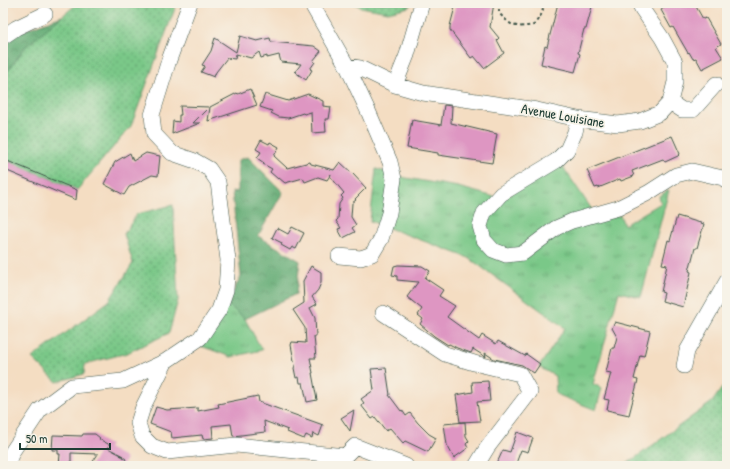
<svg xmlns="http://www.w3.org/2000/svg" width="730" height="469" viewBox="0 0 730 469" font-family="'Patrick Hand',sans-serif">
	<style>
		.grass { fill: url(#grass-dots); stroke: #4c825e }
		.forest { fill: url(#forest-crowns); stroke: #417454 }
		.park { fill: url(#park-tufts); stroke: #4c825e }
		.building { fill: #de96c2 }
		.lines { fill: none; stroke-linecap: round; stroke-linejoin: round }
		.minor-casing { stroke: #3f5549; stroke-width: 16 }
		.path { stroke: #3f5549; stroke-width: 2; stroke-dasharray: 3 3; stroke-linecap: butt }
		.minor { stroke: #fff; stroke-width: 15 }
		.labels { text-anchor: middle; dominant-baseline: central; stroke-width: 3.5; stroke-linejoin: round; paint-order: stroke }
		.street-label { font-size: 14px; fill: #1f3d34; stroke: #f7f3e8 }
	</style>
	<defs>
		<pattern id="grass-dots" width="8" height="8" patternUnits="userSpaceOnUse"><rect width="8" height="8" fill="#7ac888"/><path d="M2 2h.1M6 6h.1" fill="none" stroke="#63a470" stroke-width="1.8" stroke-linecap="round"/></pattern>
		<pattern id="forest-crowns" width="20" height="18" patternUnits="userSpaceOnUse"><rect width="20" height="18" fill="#63ac74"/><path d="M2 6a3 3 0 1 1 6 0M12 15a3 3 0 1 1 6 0" fill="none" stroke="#518d60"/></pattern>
		<pattern id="park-tufts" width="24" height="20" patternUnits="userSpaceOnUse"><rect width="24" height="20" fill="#7ac888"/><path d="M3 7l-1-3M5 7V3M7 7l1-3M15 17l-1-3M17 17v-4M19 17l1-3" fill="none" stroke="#63a470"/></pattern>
	</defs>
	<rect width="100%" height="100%" fill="#f7f3e8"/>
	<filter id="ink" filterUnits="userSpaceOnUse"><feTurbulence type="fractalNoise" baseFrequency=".025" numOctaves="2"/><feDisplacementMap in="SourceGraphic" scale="8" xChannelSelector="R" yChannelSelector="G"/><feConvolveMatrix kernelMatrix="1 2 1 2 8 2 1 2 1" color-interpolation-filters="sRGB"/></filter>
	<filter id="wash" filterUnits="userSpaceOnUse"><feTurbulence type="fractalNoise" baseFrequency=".012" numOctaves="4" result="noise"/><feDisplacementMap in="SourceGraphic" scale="16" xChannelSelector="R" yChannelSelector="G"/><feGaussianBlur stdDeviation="0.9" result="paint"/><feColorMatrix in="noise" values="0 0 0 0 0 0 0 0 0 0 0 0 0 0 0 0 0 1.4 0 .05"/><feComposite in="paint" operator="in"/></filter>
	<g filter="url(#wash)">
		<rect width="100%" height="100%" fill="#f4ddc2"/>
		<path class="grass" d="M78,3H177L131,126L77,190L3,159V78L25,47Z
			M353,3H411L409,7L388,12L361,7Z
			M173,205L178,300L169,333L127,353L85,364L84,374L57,382L32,358L109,301L133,263L124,234L137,214Z
			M727,381V466H624L712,402Z"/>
		<path class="forest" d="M62,16L25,47L3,78V47L19,32Z
			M248,157L283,192L258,236L300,261L296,294L245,319L227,304L241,276L232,192L238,191V160Z"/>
		<path class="park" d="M561,164L599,220L620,215L624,225L661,203L659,196L669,190L641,297L619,292L593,384L602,388L596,410L556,394L555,376L539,367L565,328L469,258L370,221L376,169L406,178L458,187L502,199Z
			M227,304L245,319L262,350L231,357L201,346Z"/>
		<g id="blocks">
			<path class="building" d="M456,3H494L490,27L499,38L497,40L504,53L484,68L474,56L471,58L450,30V26Z
				M558,3H593L586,29H584L578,53L580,54L575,72L541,64L545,46L547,47Z
				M661,3H694L703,19L706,18L721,44L716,47L723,58L702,69L696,58L693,59L689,52L688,53L673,27L671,28L661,10L664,8Z
				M240,36L257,41L270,38L271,42L314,46L321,51L313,61L315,62L310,69L312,70L306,80L295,72L301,64L281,62L279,55L267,58V56L261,58L259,52L251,58L236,54L235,59L227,58L216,72L214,77L201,72L205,66L202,65L211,51L215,38L236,52Z
				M250,89L257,105L208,121L210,107L237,93L238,94Z
				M265,94L288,101L308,94L323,101V106L331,107L329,119H325L326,132L312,133L311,112L304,114L303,113L288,118L279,117L271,113L272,111L260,107Z
				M444,105L452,106L451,123L497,134L492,163L438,155V153L407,148L412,120L441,125Z
				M180,106L209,107L193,123H200L172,134L173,121L179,122V115H181Z
				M672,136L680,154L678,156L665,162L663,159L632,171L634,176L621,181L620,179L598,188V187L595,188L587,170Z
				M261,140L269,144L270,142L279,147L274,156L287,168L310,162L311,164L334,170L340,162L353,174L366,188L355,199L356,200L352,203L351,217L356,225L352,228L355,232L343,238L338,229L341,228L336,221L338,219L339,204L343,198L341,196L344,193L330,176L331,174L327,180L318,177L305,182L303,178L285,183L279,178L278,179L270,172L272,169L263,164L264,163L257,158L261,152L256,149Z
				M130,153L133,161L146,153L160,156L158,176L152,175L129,187L124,195L104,184L115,162Z
				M5,160L77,190L76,200L5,170Z
				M677,216L704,224L697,248H695L689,271L691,272L683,307L662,301L664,293L661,292L667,265L662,264L668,240L670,241Z
				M292,227L304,233L296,249L292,247L290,250L281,245L282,243L272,238L277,228L288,234Z
				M398,265L422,266L430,271L425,278L443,290L439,296L455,306L447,317L479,340L482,335L496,344L498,341L525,356L526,354L540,364L534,373L522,365L494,359L485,353L486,357L484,356L473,349L471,353L457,348L449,344L448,345L434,336L420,324L423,319L418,315L422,309L407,297L418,282L397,280V276L392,275L394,266Z
				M311,266L321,272V283L318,290L312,297L317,304L310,308L315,318L316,336H314L316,358H310L313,373H312L317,400L307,402L303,383H300L299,377L296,378L294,368L295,366L291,345L292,342L306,343L305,328L293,310L304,303L303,281Z
				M615,322L650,331L644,356L640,355L634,379L638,380L629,415L607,410L609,400L604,399L611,373L606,372L612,348H614L617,337L612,328Z
				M386,368L390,395H389L401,411L402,410L406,416L410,413L418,423L429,434L436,438L428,452L405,441L403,443L390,428L386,431L375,417L372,419L361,405L364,403L361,399L374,390L371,369Z
				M488,381L490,401L477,402L480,421L460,422L456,395L473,392L472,382Z
				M258,396L259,402L323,425L319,436L313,433L312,438L306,435L304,439L287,432L288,430L264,421L265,432L233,436L231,424L212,426L213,438L203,439L202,435L172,438L171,432L150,424L156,407L167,410L198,408V411L219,407L218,404Z
				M354,410L350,431L341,418Z
				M465,422L466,436L469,441L466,444L468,448L454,458L447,445L444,424Z
				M517,432L533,438L528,452L521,450L515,466H505L497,463L503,450L510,452Z
				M83,434H95L100,438L99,439L110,445L108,448L123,456L120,455L126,459L122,466H90L98,454L71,453V466H59L60,454H58V450H52L53,435L82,436Z"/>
		</g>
	</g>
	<g filter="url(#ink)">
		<use href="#blocks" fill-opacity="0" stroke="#3f5549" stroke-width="1"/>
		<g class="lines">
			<defs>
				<path id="minor" d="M311,3L347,66L369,113L390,162L394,179L389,213L381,239L372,254L361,258L339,256
					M3,37L16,28L45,14
					M347,66L360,68L395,85L423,93L537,110L578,119L618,124L640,121L660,113L670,102L675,82V62L662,38L642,9L639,3
					M395,85L407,55L422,3
					M670,102L682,110H693L716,84
					M578,119L575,132L567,150L556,161L501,194L484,213L480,226L484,240L493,250L506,255L523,253L556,228L572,221L618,208L648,193L676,175L692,171L723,178L727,181
					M383,313L445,354L474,363L520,374L530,392L487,448L476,466
					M166,361L143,407L138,423L142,436L152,446L167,452L236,445L345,456
					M684,366L687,351L727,281
					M7,466L12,452L40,410L72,386L123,381L166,361L200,338L219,310L226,290L228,260L218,182L209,169L195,161L172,153L154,134L152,115L169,60L190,3
					M337,466L345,456L355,446L406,466"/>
			</defs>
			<use href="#minor" class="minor-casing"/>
			<path class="path" d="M499,3V13C512,27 515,28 534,25L541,15L545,3"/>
			<use href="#minor" class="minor"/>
		</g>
	</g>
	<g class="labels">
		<g class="street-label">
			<text transform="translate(563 115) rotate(10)">Avenue Louisiane</text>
		</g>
	</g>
	<rect width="730" height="469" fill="none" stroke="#f7f3e8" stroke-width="16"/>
	<path d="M20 443v6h90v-6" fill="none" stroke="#1f3d34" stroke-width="2"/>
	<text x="26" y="443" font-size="12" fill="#1f3d34" stroke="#f7f3e8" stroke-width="3" paint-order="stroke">50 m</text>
</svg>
